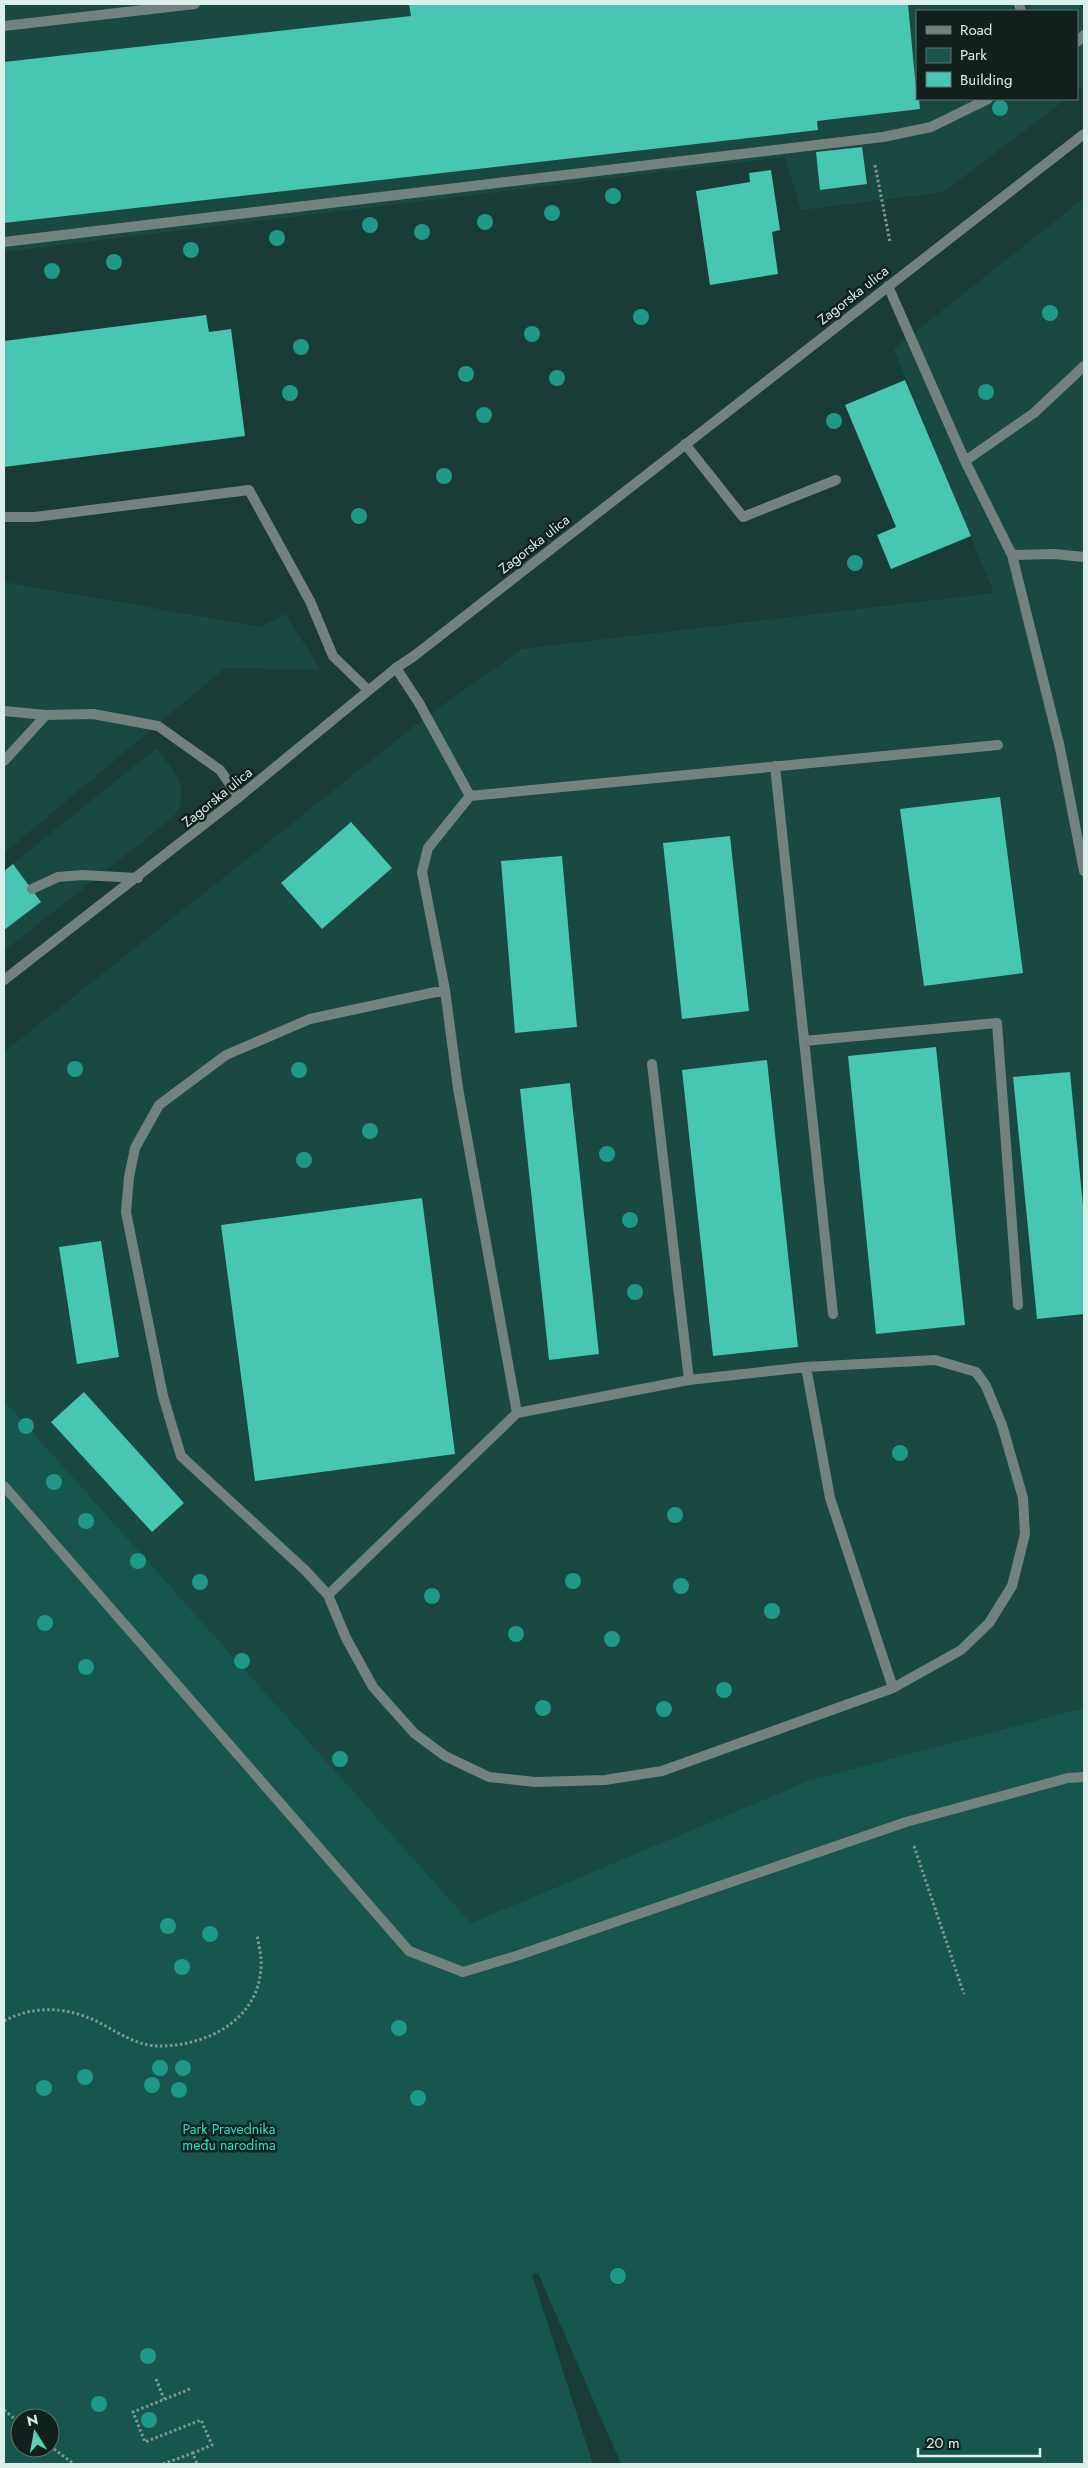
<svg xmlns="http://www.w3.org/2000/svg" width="1088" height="2468" viewBox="0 0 1088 2468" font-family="Jost,sans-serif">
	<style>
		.built { fill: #194941 }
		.green { fill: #16564c; fill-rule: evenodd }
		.building { fill: #47c6b1 }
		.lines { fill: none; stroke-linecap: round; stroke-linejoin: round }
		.path { stroke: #7b9791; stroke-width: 3; stroke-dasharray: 2.5 2.5; stroke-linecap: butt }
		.service { stroke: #72827e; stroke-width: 10 }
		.tertiary { stroke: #72827e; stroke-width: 10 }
		.tree { fill: #1f9987 }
		.labels { text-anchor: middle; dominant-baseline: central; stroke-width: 5; stroke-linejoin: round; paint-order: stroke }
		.street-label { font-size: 14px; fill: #dcf0eb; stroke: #11201d }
		.park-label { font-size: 14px; fill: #24e5ca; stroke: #11201d }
	</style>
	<rect width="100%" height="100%" fill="#193d36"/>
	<path class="built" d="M4,4H1084V85L1077,90V11H917V99H1066L944,192L801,210L785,157L4,252Z
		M1084,198V1708L810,1780L471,1923L4,1400V1052L426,717L522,649L994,593L894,349Z
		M4,582L261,627L285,614L321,670L225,668L4,853Z
		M157,748L179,779L181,788V799L178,811L172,818L4,951V871Z"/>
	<path class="green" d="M1030,4H1084L1076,11H1032Z
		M4,1400L471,1923L810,1780L1084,1708V2464H621L538,2273L532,2275L593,2464H4ZM20,2418H50V2448H20Z"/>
	<path class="building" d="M409,4H908L917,99H919L920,109L817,121L818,130L4,223V62L411,16Z
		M862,147L867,184L820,190L816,152Z
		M771,170L780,230L772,232L778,274L710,285L696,191L750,182L749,173Z
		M206,315L209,332L231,329L245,436L4,467V341Z
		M905,380L971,536L891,569L877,535L896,527L845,405Z
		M1000,797L1023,973L924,986L900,809Z
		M351,822L392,868L322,929L281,883Z
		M730,836L749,1011L682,1019L663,843Z
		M562,856L577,1027L515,1033L501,861Z
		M13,864L41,902L4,930V871Z
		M936,1047L965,1325L876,1334L848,1056Z
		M767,1060L798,1347L713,1356L682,1070Z
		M1070,1072L1084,1216V1314L1037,1319L1013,1077Z
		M570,1083L599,1354L549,1360L520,1089Z
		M422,1198L455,1454L255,1481L221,1225Z
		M101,1241L119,1357L77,1364L59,1247Z
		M84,1392L184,1503L152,1532L51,1422Z"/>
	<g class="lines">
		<path class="path" d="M875,165L890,242
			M914,1846L964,1994
			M4,2021C36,2004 70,2007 102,2024C120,2034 139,2046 159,2046C206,2046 257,2021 261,1969C262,1958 259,1946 257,1935
			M156,2379L164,2399
			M190,2389L133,2412L145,2442L201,2420L212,2445L193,2453L197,2464
			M4,2410L20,2423
			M50,2446L74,2464
			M163,2464L193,2453"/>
		<path class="service" d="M1019,4L1021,11
			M4,26L195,4
			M1077,42L1084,35
			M4,242L883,137L931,127L988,99
			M888,286L965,461L1012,555L1060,748L1084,871
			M685,444L743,517L836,480
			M965,461L1034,413L1084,366
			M4,517H35L249,490L310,601L333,656L368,690
			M1012,555L1054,554L1084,557
			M396,668L419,703L470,796L998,745
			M4,711L46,715L93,714L158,726L220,770L239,797
			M4,761L46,715
			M775,766L833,1314
			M470,796L428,848L422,872L445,990L458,1088L517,1413
			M32,889L58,877L82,875L138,878
			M804,1041L997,1023L1018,1305
			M652,1064L689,1380
			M806,1367L830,1498L893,1688
			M4,1486L409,1951L463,1972L516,1956L906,1822L1068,1778L1084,1777
			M328,1595L517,1413L689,1380L806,1367L935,1360L976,1372L986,1386L1002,1425L1023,1498L1025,1534L1012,1586L989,1623L961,1650L893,1688L662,1771L605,1780L535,1782L489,1777L445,1756L414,1733L373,1687L346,1638L328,1595L306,1571L181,1456L163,1396L126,1212L129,1177L135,1148L159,1105L226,1055L310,1019L445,990"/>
		<path class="tertiary" d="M4,980L239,797L396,668L414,656L1084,134"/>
	</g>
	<g class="tree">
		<circle cx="1000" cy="108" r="8"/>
		<circle cx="613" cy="196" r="8"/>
		<circle cx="552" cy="213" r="8"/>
		<circle cx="485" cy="222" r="8"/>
		<circle cx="370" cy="225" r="8"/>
		<circle cx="422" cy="232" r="8"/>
		<circle cx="277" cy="238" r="8"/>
		<circle cx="191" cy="250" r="8"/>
		<circle cx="114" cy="262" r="8"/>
		<circle cx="52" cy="271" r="8"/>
		<circle cx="1050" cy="313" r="8"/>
		<circle cx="641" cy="317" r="8"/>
		<circle cx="532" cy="334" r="8"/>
		<circle cx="301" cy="347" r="8"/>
		<circle cx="466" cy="374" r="8"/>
		<circle cx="557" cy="378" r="8"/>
		<circle cx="986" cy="392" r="8"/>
		<circle cx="290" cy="393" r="8"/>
		<circle cx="484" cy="415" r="8"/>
		<circle cx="834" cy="421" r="8"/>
		<circle cx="444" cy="476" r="8"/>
		<circle cx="359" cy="516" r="8"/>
		<circle cx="855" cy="563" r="8"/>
		<circle cx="75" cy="1069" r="8"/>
		<circle cx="299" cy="1070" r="8"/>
		<circle cx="370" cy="1131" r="8"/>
		<circle cx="607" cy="1154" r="8"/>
		<circle cx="304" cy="1160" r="8"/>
		<circle cx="630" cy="1220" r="8"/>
		<circle cx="635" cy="1292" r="8"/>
		<circle cx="26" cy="1426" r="8"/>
		<circle cx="900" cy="1453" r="8"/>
		<circle cx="54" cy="1482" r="8"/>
		<circle cx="675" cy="1515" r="8"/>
		<circle cx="86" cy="1521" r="8"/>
		<circle cx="138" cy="1561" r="8"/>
		<circle cx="573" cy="1581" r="8"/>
		<circle cx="200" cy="1582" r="8"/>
		<circle cx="681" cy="1586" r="8"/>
		<circle cx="432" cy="1596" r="8"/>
		<circle cx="772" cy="1611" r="8"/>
		<circle cx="45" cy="1623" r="8"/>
		<circle cx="516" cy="1634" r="8"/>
		<circle cx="612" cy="1639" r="8"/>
		<circle cx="242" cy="1661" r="8"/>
		<circle cx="86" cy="1667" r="8"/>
		<circle cx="724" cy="1690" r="8"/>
		<circle cx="543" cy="1708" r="8"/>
		<circle cx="664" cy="1709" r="8"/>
		<circle cx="340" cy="1759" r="8"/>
		<circle cx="168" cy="1926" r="8"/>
		<circle cx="210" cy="1934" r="8"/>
		<circle cx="182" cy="1967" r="8"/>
		<circle cx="399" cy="2028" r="8"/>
		<circle cx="160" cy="2068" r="8"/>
		<circle cx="183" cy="2068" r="8"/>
		<circle cx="85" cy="2077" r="8"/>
		<circle cx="152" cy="2085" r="8"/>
		<circle cx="44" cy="2088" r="8"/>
		<circle cx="179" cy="2090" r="8"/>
		<circle cx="418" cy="2098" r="8"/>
		<circle cx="618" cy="2276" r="8"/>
		<circle cx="148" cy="2356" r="8"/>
		<circle cx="99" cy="2404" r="8"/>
		<circle cx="149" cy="2420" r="8"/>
	</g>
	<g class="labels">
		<g class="street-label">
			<text transform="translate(853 295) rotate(-38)">Zagorska ulica</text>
			<text transform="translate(534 544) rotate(-38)">Zagorska ulica</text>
			<text transform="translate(217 797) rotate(-39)">Zagorska ulica</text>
		</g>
		<g class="park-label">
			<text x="229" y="2129">Park Pravednika<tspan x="229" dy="16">među narodima</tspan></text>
		</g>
	</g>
	<rect width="1088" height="2468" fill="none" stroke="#dcf0eb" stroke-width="10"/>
	<rect x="916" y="10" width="162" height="90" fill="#11201d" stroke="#62736f"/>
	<rect x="926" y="26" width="25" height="8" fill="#72827e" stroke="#62736f"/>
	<text x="960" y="35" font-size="15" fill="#dcf0eb">Road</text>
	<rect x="926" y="48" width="25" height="15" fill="#16564c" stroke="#62736f"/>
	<text x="960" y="60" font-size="15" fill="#dcf0eb">Park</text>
	<rect x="926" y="72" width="25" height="15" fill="#47c6b1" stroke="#62736f"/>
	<text x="960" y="85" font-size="15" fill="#dcf0eb">Building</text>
	<g transform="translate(35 2433) rotate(349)"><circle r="24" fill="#11201d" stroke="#62736f"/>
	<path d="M0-4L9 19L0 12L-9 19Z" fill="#5cceba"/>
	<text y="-8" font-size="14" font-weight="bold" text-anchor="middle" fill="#dcf0eb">N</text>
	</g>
	<path d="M918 2448v8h122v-8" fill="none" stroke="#dcf0eb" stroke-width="2.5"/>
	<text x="926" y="2448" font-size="15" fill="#dcf0eb" stroke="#11201d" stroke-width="4" paint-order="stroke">20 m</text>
</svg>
